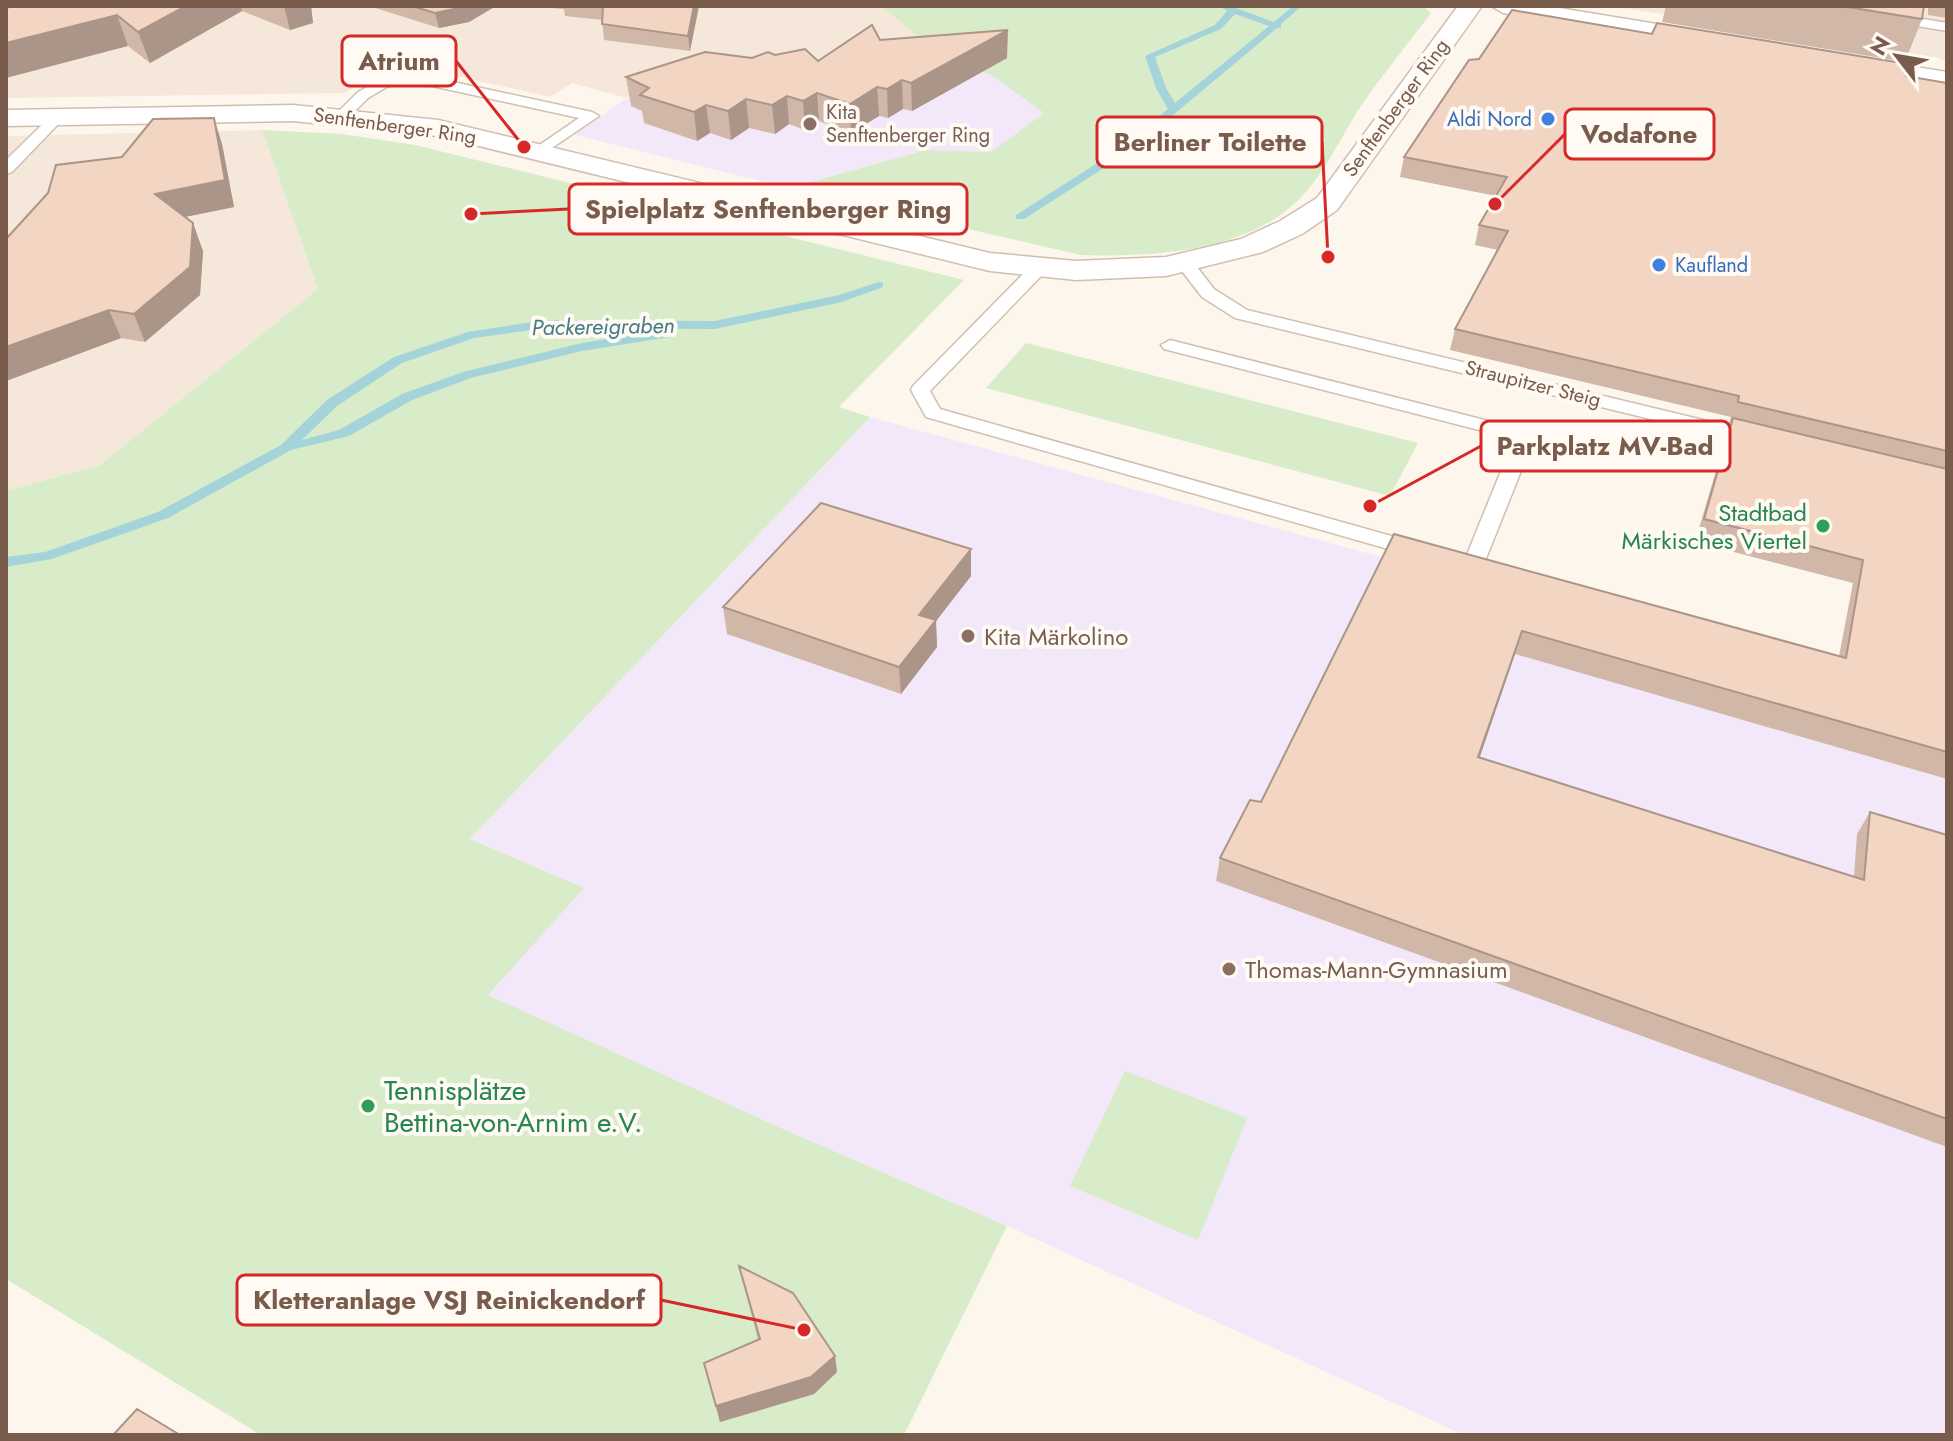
<svg xmlns="http://www.w3.org/2000/svg" width="1953" height="1441" viewBox="0 0 1953 1441" font-family="Jost,sans-serif">
	<style>
		.residential { fill: #f5e8da }
		.education { fill: #f3e8fa }
		.green { fill: #d8ecc9 }
		.lines { fill: none; stroke-linecap: round; stroke-linejoin: round }
		.stream { fill: #a5d3da; fill-rule: evenodd }
		.service-casing { stroke: #d1beb0; stroke-width: 3 }
		.minor-casing { stroke: #d1beb0; stroke-width: 3 }
		.service { fill: #fff; fill-rule: evenodd }
		.minor { fill: #fff; fill-rule: evenodd }
		.wall { fill: #d1b7a8 }
		.shaded-wall { fill: #aa9588 }
		.building { fill: #f3d5c3; stroke: #aa9588; stroke-width: 2 }
		.shop-dot { fill: #3f7fe0; stroke: #fffaf3; stroke-width: 3 }
		.education-dot { fill: #8d6e63; stroke: #fffaf3; stroke-width: 3 }
		.leisure-dot { fill: #2e9e5b; stroke: #fffaf3; stroke-width: 3 }
		.labels { text-anchor: middle; dominant-baseline: central; stroke-width: 8; stroke-linejoin: round; paint-order: stroke }
		.far-street-label { font-size: 20px; fill: #7a5c4d; stroke: #fffaf3 }
		.far-education-label { font-size: 20px; fill: #785e54; stroke: #fffaf3; text-anchor: start }
		.far-shop-label { font-size: 20px; fill: #366cbe; stroke: #fffaf3; text-anchor: end }
		.far-water-label { font-size: 22px; font-style: italic; fill: #437c86; stroke: #fffaf3 }
		.leisure-label { font-size: 24px; fill: #27864d; stroke: #fffaf3; text-anchor: end }
		.education-label { font-size: 24px; fill: #785e54; stroke: #fffaf3; text-anchor: start }
		.near-leisure-label { font-size: 28px; fill: #27864d; stroke: #fffaf3; text-anchor: start }
		.leader { fill: none; stroke: #d62828; stroke-width: 3 }
		.callout-dot { fill: #d62828; stroke: #fffaf3; stroke-width: 3 }
		.callout { fill: #fffaf3; stroke: #d62828; stroke-width: 3 }
		.callout-label { font-size: 26px; text-anchor: middle; font-weight: bold; fill: #7a5c4d }
	</style>
	<rect width="100%" height="100%" fill="#fdf6ec"/>
	<path class="residential" d="M6,6H881L955,66L844,62L712,71L627,98L572,83L550,97L398,63L344,93L6,98Z
		M1609,6H1947V61L1643,11Z
		M262,130L318,289L100,465L6,491V136Z"/>
	<path class="education" d="M955,66L990,73L1044,113L991,152L926,150L789,188L575,135L627,98L712,71Z
		M870,417L1947,712V1435H1464L1007,1226L783,1129L487,995L583,888L470,839Z"/>
	<path class="green" d="M881,6H1423L1431,13C1408,44 1383,74 1361,106C1339,139 1323,179 1292,206C1238,253 1148,257 1081,255L789,188L926,150L991,152L1044,113L990,74L955,66Z
		M262,130L342,134L415,145L964,280L839,407L870,417L470,839L584,888L488,995L783,1129L1007,1226L904,1435H261L6,1279V491L100,465L318,289Z
		M1026,343L1418,443L1390,496L986,388Z
		M1125,1071L1247,1118L1198,1240L1070,1186Z"/>
	<g class="lines">
		<path class="stream" d="M1220,6H1230L1274,22L1293,6H1302L1281,24V28H1277L1129,152L1024,219H1016V215L1121,148L1168,109L1156,88L1145,56L1215,25L1227,11ZM1235,14L1269,26L1175,103L1166,88L1155,57L1221,29Z
			M879,282L883,283V287L842,302L715,329L546,328L474,338L402,363L337,406L302,440L339,430L402,394L463,372L582,343L670,329L676,333L670,337L582,351L471,378L412,400L349,436L291,450L168,518L52,559L6,567V557L45,552L158,512L281,445L327,400L394,357L468,332L546,320L715,321L839,295Z"/>
		<defs>
			<path id="service" d="M1893,14L1947,23V31L1888,21V15Z
				M398,70L592,112L599,116L540,156L535,154V148L579,118L400,79L368,98L347,119H337V113L358,92Z
				M53,114L65,117L12,172L6,174V160Z
				M1184,257L1190,258L1214,289L1247,310L1757,433L1767,439L1757,445L1235,318L1202,297L1175,262Z
				M1037,265L1043,266V274L930,391L940,409L1466,557L1514,439L1164,349L1161,345L1170,340L1532,432L1535,436L1481,571H1465L926,417L911,390L913,386L1031,266Z"/>
			<path id="minor" d="M1458,6H1482L1337,210L1302,234L1263,252L1166,276L1076,280L990,271L438,136L293,121L6,126V110L293,105L438,120L990,253L1076,261L1166,257L1241,239L1280,221L1317,198Z
				M1491,6H1547L1712,33L1725,41L1712,49L1503,13Z
				M1847,56L1947,72V88L1838,69L1834,64Z"/>
		</defs>
		<use href="#service" class="service-casing"/>
		<use href="#minor" class="minor-casing"/>
		<use href="#service" class="service"/>
		<use href="#minor" class="minor"/>
	</g>
	<path class="wall" d="M13,6H311L313,23L290,30L242,11L150,63L128,46Z
		M369,6H496L469,22L439,28Z
		M526,6H699L690,51L604,40L602,20L565,16L564,9Z
		M1666,6H1924L1922,19L1905,62L1662,22Z
		M1928,6H1947V18L1928,15Z
		M880,40L1007,58L912,111L903,109L888,118L879,116L851,133L819,121L805,130L789,124L775,134L749,128L731,140L710,133L697,141L644,123L642,111L631,106L626,77L775,55L818,61Z
		M1906,76L1947,83V779L1515,654L1479,757L1854,876L1857,834L1870,812L1947,835V1147L1216,881L1220,858L1261,802L1394,534L1839,656L1853,583L1695,542L1725,440L1731,424L1729,423L1731,417L1450,350L1455,329L1498,250L1475,245L1479,225L1496,196L1400,177L1404,157Z
		M222,144L234,207L185,217L203,251L200,295L145,342L121,338L6,381Z
		M971,549V576L936,621L937,647L901,694L727,634L723,607Z
		M739,1266L835,1356L837,1372L814,1394L720,1422L704,1363L758,1340Z"/>
	<path class="shaded-wall" d="M186,6H241L242,11L150,63L138,32Z
		M284,6H311L313,23L290,30Z
		M468,6H496L469,22L439,28L435,13Z
		M694,6H699L690,51L688,36Z
		M117,15L128,46L6,78V43Z
		M1008,30L1007,58L912,111L911,83Z
		M902,80L903,109L888,118L887,89Z
		M877,87L879,116L851,133L850,104Z
		M817,93L819,121L805,130L803,101Z
		M787,96L789,124L775,134L772,105Z
		M746,99L749,128L731,140L728,111Z
		M706,105L710,133L697,141L694,112Z
		M214,118L222,144L234,207L165,221L155,194Z
		M193,223L203,251L200,295L145,342L134,314Z
		M109,310L121,338L6,381V347Z
		M971,549V576L936,621L937,647L901,694L899,667L919,615Z
		M1522,631L1515,654L1472,780L1478,757Z
		M835,1356L837,1372L814,1394L720,1422L716,1406Z"/>
	<path class="building" d="M13,6H186L138,32L117,15L6,43V8Z
		M412,6H468L435,13Z
		M603,6H694L688,36L602,24Z
		M1841,6H1924L1922,19Z
		M1512,10L1652,34L1657,23L1908,64L1906,76L1947,83V451L1738,402L1739,396L1455,329L1508,231L1479,225L1507,177L1404,157L1469,60L1479,59Z
		M872,25L880,40L1008,30L911,83L902,80L887,89L877,87L850,104L817,93L803,101L787,96L772,105L746,99L728,111L706,105L694,112L640,95L649,88L626,77L705,52L752,58L768,52L775,55L805,49L818,61Z
		M214,118L225,180L155,194L193,223L190,267L134,314L109,310L6,347V239L48,193L56,165L122,157L153,119Z
		M1733,418L1947,469V752L1522,631L1478,757L1864,880L1870,812L1947,835V1119L1220,858L1250,800L1261,802L1394,534L1846,658L1863,560L1704,519Z
		M821,503L971,549L919,615L936,620L899,667L723,607Z
		M739,1266L793,1293L835,1356L811,1377L716,1406L704,1363L760,1339Z
		M137,1409L180,1435H113Z"/>
	<g class="shop-dot">
		<circle cx="1548" cy="119" r="8"/>
		<circle cx="1659" cy="265" r="8"/>
	</g>
	<g class="education-dot">
		<circle cx="810" cy="124" r="8"/>
		<circle cx="968" cy="636" r="8"/>
		<circle cx="1229" cy="969" r="8"/>
	</g>
	<g class="leisure-dot">
		<circle cx="1823" cy="526" r="8"/>
		<circle cx="368" cy="1106" r="8"/>
	</g>
	<g class="labels">
		<g class="far-street-label">
			<text transform="translate(1396 108) rotate(-54)">Senftenberger Ring</text>
			<text transform="translate(395 126) rotate(8)">Senftenberger Ring</text>
			<text transform="translate(1533 384) rotate(14)">Straupitzer Steig</text>
		</g>
		<g class="far-education-label">
			<text x="826" y="112">Kita<tspan x="826" dy="23">Senftenberger Ring</tspan></text>
		</g>
		<g class="far-shop-label">
			<text x="1532" y="119">Aldi Nord</text>
			<text x="1675" y="265" text-anchor="start">Kaufland</text>
		</g>
		<g class="far-water-label">
			<text transform="translate(603 326) rotate(-1)">Packereigraben</text>
		</g>
		<g class="leisure-label">
			<text x="1807" y="512">Stadtbad<tspan x="1807" dy="28">Märkisches Viertel</tspan></text>
		</g>
		<g class="education-label">
			<text x="984" y="636">Kita Märkolino</text>
			<text x="1245" y="969">Thomas-Mann-Gymnasium</text>
		</g>
		<g class="near-leisure-label">
			<text x="384" y="1090">Tennisplätze<tspan x="384" dy="32">Bettina-von-Arnim e.V.</tspan></text>
		</g>
	</g>
	<path class="leader" d="M524 147L456 61M1495 204L1565 134M1328 257L1322 142M471 214L569 209M1370 506L1481 446M804 1330L661 1300"/>
	<g class="callout-dot">
		<circle cx="524" cy="147" r="8"/>
		<circle cx="1495" cy="204" r="8"/>
		<circle cx="1328" cy="257" r="8"/>
		<circle cx="471" cy="214" r="8"/>
		<circle cx="1370" cy="506" r="8"/>
		<circle cx="804" cy="1330" r="8"/>
	</g>
	<g class="callout">
		<rect x="342" y="36" width="114" height="50" rx="8"/>
		<rect x="1565" y="109" width="149" height="50" rx="8"/>
		<rect x="1097" y="117" width="225" height="50" rx="8"/>
		<rect x="569" y="184" width="398" height="50" rx="8"/>
		<rect x="1481" y="421" width="249" height="50" rx="8"/>
		<rect x="237" y="1275" width="424" height="50" rx="8"/>
	</g>
	<g class="callout-label">
		<text x="399" y="70">Atrium</text>
		<text x="1639" y="143">Vodafone</text>
		<text x="1210" y="151">Berliner Toilette</text>
		<text x="768" y="218">Spielplatz Senftenberger Ring</text>
		<text x="1605" y="455">Parkplatz MV-Bad</text>
		<text x="449" y="1309">Kletteranlage VSJ Reinickendorf</text>
	</g>
	<rect width="1953" height="1441" fill="none" stroke="#7a5c4d" stroke-width="16"/>
	<g transform="translate(1897 56) rotate(301)" stroke="#fffaf3" stroke-width="6" paint-order="stroke">
	<path d="M0-6L14 30L0 20L-14 30Z" fill="#7a5c4d"/>
	<text y="-12" font-size="22" font-weight="bold" text-anchor="middle" fill="#7a5c4d">N</text>
	</g>
</svg>
